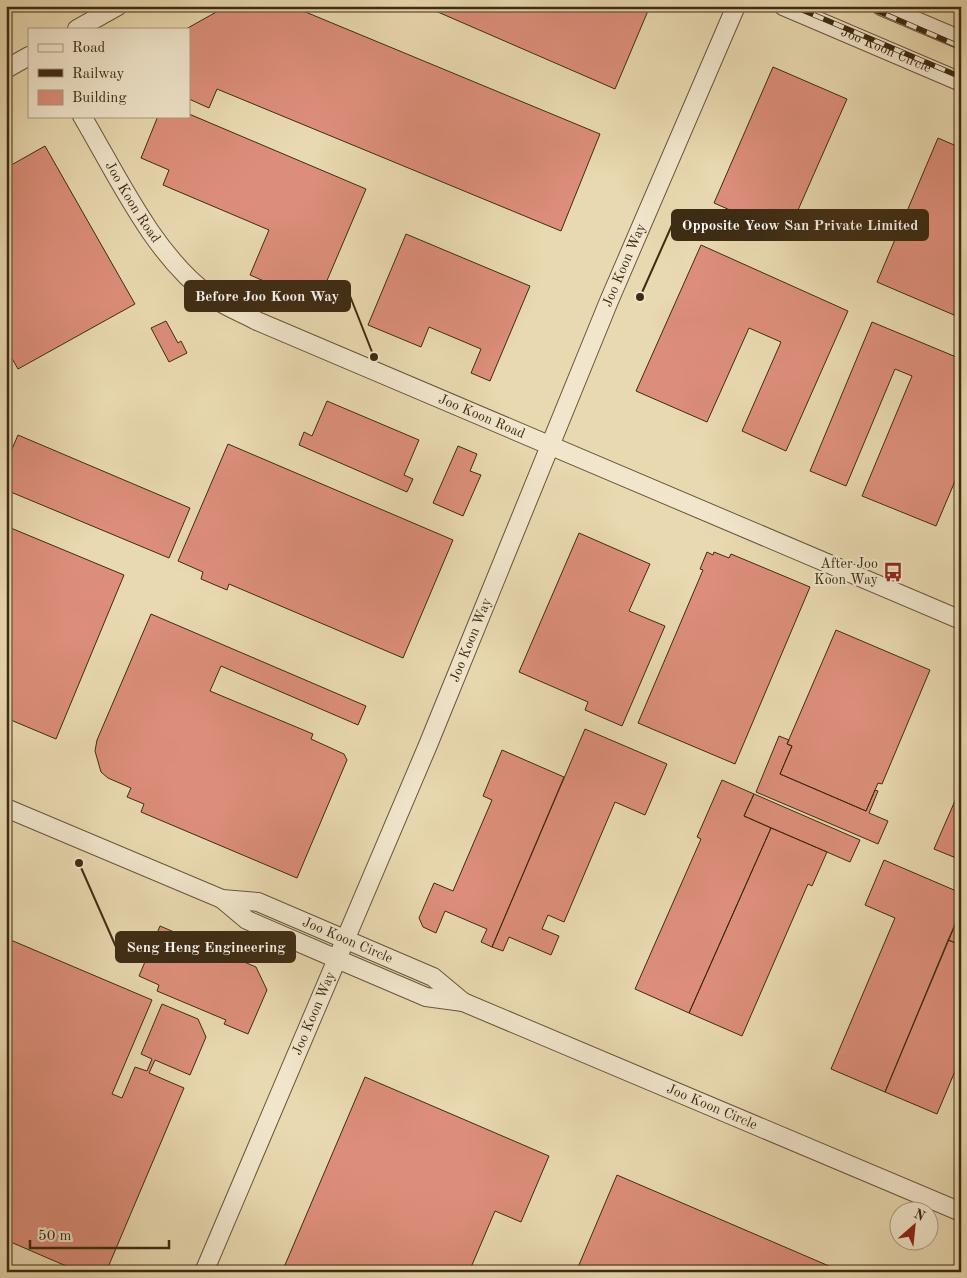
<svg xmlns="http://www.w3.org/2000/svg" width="967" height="1278" viewBox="0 0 967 1278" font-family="'Old Standard TT',serif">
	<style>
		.building { fill: #dc8e7a; stroke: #3d2b13 }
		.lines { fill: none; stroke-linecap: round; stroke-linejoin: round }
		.street-casing { stroke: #68563a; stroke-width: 20 }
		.street { stroke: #f1e6cc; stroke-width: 18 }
		.rail-casing { stroke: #3d2b13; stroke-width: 5.5 }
		.rail { stroke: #f1e6cc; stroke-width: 4; stroke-dasharray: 11; stroke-linecap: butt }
		.labels { text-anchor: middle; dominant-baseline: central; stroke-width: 4; stroke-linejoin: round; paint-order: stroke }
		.street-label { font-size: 14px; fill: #3d2b13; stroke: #f1e6cc }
		.poi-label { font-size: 14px; fill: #3d2b13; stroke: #f1e6cc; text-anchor: end }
		.leader { fill: none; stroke: #3d2b13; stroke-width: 2 }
		.callout-dot { fill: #3d2b13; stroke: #f1e6cc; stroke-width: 2 }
		.callout { fill: #3d2b13; stroke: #3d2b13; stroke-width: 2 }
		.callout-label { font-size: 15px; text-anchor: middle; font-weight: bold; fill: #fff }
	</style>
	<rect width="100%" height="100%" fill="#e9d9b0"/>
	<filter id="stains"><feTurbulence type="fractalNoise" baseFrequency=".004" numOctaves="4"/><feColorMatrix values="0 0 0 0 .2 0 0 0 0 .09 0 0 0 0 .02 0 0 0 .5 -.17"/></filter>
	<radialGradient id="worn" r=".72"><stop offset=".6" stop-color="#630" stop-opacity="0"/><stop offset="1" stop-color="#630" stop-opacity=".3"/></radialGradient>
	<path class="building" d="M227,6H291L600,134L561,231L217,89L209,108L189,99V29H186Z
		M424,6H650L615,89Z
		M773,67L847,99L787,235L714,203Z
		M189,114L366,189L317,304L250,275L269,230L163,185L169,170L141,158L158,116H189Z
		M938,138L961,148V318L877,282Z
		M45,146L135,304L18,369L6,348V168Z
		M406,234L530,286L490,381L471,373L481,349L429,327L421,347L368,325Z
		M701,245L848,311L786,451L742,431L781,342L749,328L707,422L636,391Z
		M166,321L178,343L181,341L187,353L169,362L151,328Z
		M872,322L961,359V467L936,526L862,496L912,376L895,369L846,486L810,471Z
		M327,401L419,440L404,475L413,479L407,492L299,445L304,432L312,436Z
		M18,435L190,508L169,558L6,490V463Z
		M228,444L453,540L403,658L229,584L227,590L201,579L203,572L178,561Z
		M458,446L477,454L470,471L481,475L463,516L433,503Z
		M6,526L124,575L56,739L6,718Z
		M579,533L650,564L629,611L665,626L622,726L585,710L588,702L519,672Z
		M707,552L713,555L714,552L729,558L731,554L810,587L735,764L638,723L703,570L700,569Z
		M151,614L366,706L358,725L221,666L210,691L313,734L311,739L344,754L347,760L297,878L141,812L144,804L127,797L131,788L108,778L101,772L95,751L97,740Z
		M836,630L930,670L882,784L878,783L866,811L780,774L792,746L787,744Z
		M585,729L667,764L645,815L615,802L564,922L548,915L542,929L559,936L551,955L509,937L503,951L492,947Z
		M779,736L789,740L787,744L792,746L780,774L866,811L875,790L878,791L869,813L888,821L878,844L756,792Z
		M502,750L564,777L492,947L481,942L487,929L445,911L436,933L423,927L419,918L434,883L453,891L492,800L483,796Z
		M722,780L754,794L744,816L771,828L689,1013L635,989L701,839L697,837Z
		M961,787V860L934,849Z
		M754,794L860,840L850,862L744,816Z
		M771,828L827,852L812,886L808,884L742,1036L689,1013Z
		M884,860L961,893V911L885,1092L831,1069L895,918L865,905Z
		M961,911V945L948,940Z
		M160,926L256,967L267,990L248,1034L224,1024L226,1020L157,991L159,985L139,976Z
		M6,938L152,1000L112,1094L122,1098L135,1067L147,1071L152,1059L141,1054L162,1004L198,1019L206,1037L190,1075L155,1060L149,1073L184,1088L106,1272H80L6,1240Z
		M948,940L961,945V1057L937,1114L885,1092Z
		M365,1077L549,1156L521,1222L495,1211L469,1272H282Z
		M617,1175L843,1272H576Z"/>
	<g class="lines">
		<defs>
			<g id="street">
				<path id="s1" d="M783,6L961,82"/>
				<path d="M881,6L961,40"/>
				<path d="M77,29L118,6"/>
				<path d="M6,69L29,56"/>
				<path id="s2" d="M82,116C117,175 154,256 210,296C224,306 242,313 257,321L961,620"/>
				<path id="s3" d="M6,808L222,899L258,902L433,977L463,1002"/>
				<path id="s4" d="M222,899L247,920L337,959L426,997L463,1002L961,1212"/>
				<path id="s5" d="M204,1272L428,745L609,301L736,6"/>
			</g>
		</defs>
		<use href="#street" class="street-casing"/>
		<use href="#street" class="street"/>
		<defs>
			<path id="rail" d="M793,6L961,77
				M866,6L961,47"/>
		</defs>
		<use href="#rail" class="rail-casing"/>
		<use href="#rail" class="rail"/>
	</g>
	<defs>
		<symbol id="bus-bare" viewBox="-9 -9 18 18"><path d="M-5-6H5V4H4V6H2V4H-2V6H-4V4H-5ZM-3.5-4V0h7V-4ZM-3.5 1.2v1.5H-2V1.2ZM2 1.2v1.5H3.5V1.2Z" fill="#8f2418" stroke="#f1e6cc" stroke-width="2.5" paint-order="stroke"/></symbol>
	</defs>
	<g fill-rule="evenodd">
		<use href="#bus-bare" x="879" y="558" width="28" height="28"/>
	</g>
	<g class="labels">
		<g class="street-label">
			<text stroke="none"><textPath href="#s1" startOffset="112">Joo Koon Circle</textPath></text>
			<text stroke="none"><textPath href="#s2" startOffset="100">Joo Koon Road</textPath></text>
			<text stroke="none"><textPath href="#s5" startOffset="1091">Joo Koon Way</textPath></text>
			<text stroke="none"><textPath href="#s2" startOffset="520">Joo Koon Road</textPath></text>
			<text stroke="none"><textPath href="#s5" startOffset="686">Joo Koon Way</textPath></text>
			<text stroke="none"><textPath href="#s3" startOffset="368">Joo Koon Circle</textPath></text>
			<text stroke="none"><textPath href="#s5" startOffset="281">Joo Koon Way</textPath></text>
			<text stroke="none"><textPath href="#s4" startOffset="535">Joo Koon Circle</textPath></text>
		</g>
		<g class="poi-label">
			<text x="878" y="564">After Joo<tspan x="878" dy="16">Koon Way</tspan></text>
		</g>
	</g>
	<path class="leader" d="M640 297L672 225M374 357L350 296M79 863L116 947"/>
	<g class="callout-dot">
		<circle cx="640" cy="297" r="5"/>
		<circle cx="374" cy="357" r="5"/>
		<circle cx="79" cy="863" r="5"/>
	</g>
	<g class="callout">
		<rect x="672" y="210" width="256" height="30" rx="5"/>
		<rect x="185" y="281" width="165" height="30" rx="5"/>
		<rect x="116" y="932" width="179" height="30" rx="5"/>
	</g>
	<g class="callout-label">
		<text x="800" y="230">Opposite Yeow San Private Limited</text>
		<text x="267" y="301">Before Joo Koon Way</text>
		<text x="206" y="952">Seng Heng Engineering</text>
	</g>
	<rect width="967" height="1278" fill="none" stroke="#e9d9b0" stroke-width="25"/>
	<rect x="8" y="8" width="952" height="1263" fill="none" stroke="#3d2b13" stroke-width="2.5"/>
	<rect x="12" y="12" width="942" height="1253" fill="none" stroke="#3d2b13"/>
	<rect x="28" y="28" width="162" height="90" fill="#f1e6cc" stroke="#a99b82"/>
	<rect x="38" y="44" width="25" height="8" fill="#f1e6cc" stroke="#a99b82"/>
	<text x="72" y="52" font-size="15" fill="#3d2b13">Road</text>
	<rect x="38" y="69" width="25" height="8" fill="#3d2b13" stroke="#a99b82"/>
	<text x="72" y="78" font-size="15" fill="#3d2b13">Railway</text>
	<rect x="38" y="90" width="25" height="15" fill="#dc8e7a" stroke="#a99b82"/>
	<text x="72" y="102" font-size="15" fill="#3d2b13">Building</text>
	<g transform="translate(914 1226) rotate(27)"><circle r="24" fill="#f1e6cc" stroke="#a99b82"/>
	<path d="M0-4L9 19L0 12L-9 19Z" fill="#8f2418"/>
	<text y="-8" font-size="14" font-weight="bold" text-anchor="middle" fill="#3d2b13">N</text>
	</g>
	<path d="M30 1240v8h139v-8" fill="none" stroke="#3d2b13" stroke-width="2.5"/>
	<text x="38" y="1240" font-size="15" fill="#3d2b13" stroke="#f1e6cc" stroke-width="4" paint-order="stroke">50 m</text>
	<rect width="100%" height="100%" filter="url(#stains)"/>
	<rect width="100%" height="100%" fill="url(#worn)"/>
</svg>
